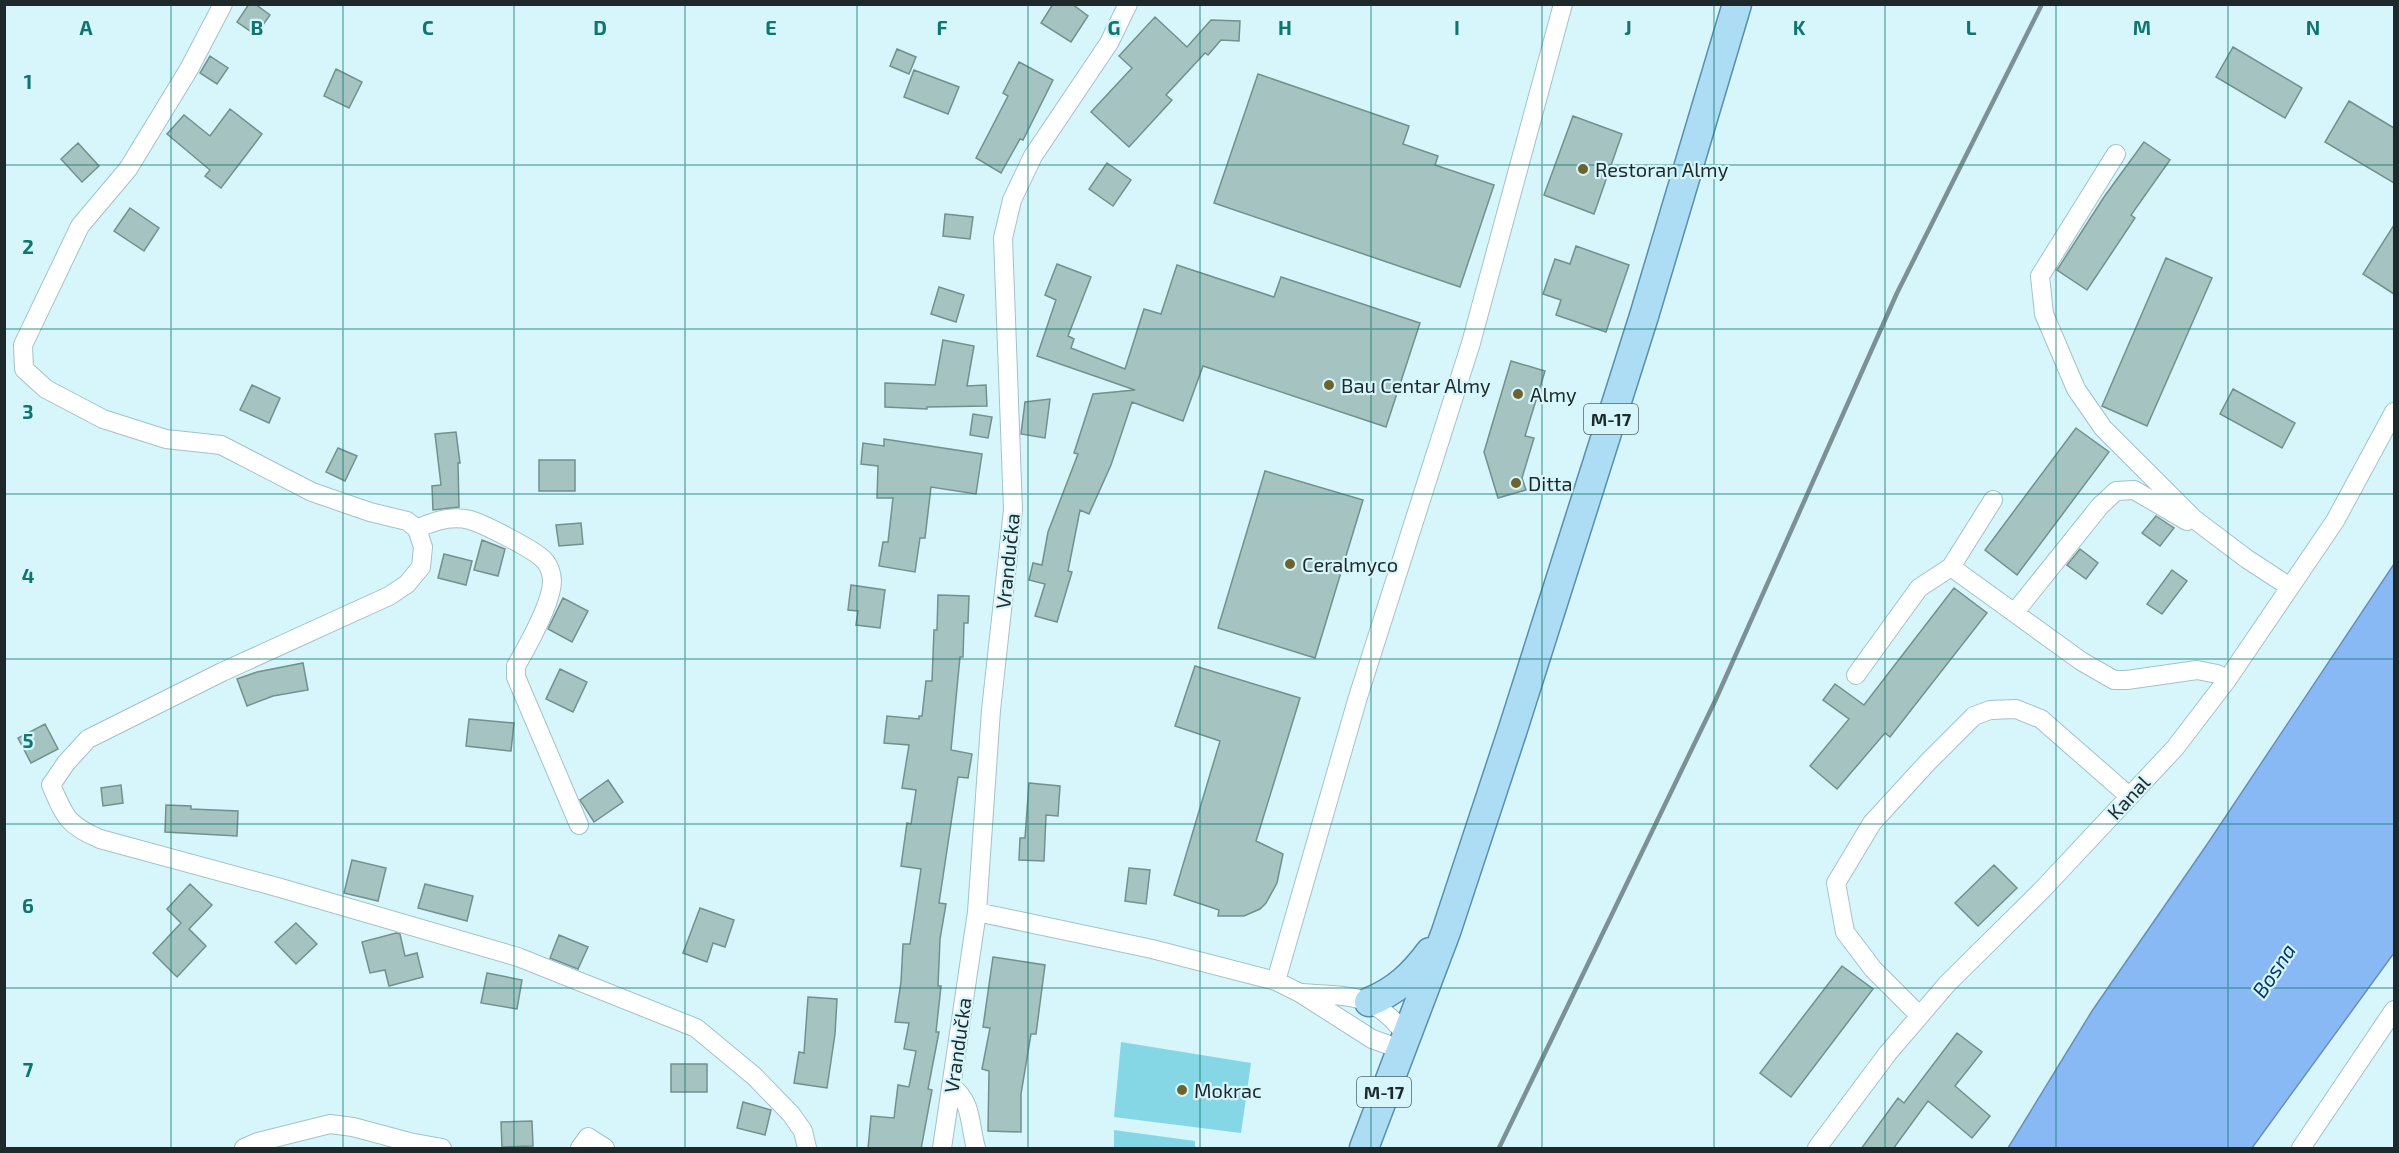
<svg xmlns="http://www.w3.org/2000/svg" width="2399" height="1153" viewBox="0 0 2399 1153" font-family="'Exo 2',sans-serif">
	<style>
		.green { fill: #86d7e6 }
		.water { fill: #89b9f5; stroke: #698eb8; stroke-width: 1.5 }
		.building { fill: #a5c4c1; stroke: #72908d; stroke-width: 1.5 }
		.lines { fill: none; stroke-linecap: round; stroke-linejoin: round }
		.street-casing { stroke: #a3c2c7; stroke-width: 20 }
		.primary-casing { stroke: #588faa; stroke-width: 31 }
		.street { stroke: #fff; stroke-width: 18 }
		.primary { stroke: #adddf5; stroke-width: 28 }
		.rail { stroke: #7b9195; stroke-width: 4.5 }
		.grid { fill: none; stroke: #0f766e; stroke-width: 1.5; stroke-opacity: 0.55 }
		.poi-dot { fill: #6b6330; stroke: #d6f6fc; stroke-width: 2 }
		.labels { text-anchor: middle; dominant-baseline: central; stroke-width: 4.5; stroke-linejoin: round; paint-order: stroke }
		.shield { fill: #d6f6fc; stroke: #54666a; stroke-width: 1.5 }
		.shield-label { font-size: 18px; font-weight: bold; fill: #1d292b }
		.poi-label { font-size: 20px; fill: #1d292b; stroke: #d6f6fc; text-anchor: start }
		.street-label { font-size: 20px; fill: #1d292b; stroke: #d6f6fc }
		.water-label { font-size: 21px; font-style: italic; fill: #05376c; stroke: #d6f6fc }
		.grid-label { font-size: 20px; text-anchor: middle; font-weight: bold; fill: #0f766e; stroke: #d6f6fc; stroke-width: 4.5; stroke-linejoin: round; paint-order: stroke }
	</style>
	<rect width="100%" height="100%" fill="#d6f6fc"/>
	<path class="green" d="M1121,1042L1251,1063L1241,1133L1114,1117Z
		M1114,1130L1195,1141V1148H1114Z"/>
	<path class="water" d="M2394,564V953L2252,1148H2008L2092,1011L2208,843Z"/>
	<path class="building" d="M249,4H255L270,15L256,35L237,22Z
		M1053,4H1072L1088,16L1071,42L1041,23Z
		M1155,17L1187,47L1211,20L1240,21L1239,41L1221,40L1208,55L1205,53L1166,95L1172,100L1129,147L1091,112L1132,68L1119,56Z
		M2233,47L2302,88L2285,118L2216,77Z
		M897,49L916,57L909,74L890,66Z
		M210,56L228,68L217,84L200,73Z
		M1019,62L1053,80L1023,140L1020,139L1001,173L976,158L1008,96L1003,93Z
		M336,69L362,82L349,108L324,96Z
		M914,70L959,87L948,114L904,97Z
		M1258,74L1409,126L1403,144L1438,156L1435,165L1494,185L1460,287L1214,203Z
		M2349,101L2394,128V183L2325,142Z
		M230,109L262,134L221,188L205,176L210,170L167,134L184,115L210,136Z
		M1573,116L1622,134L1594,214L1544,195Z
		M2144,142L2170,160L2131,215L2135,218L2087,290L2057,270L2104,197Z
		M78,143L99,166L82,182L61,159Z
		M1107,163L1131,180L1113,206L1089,189Z
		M130,208L159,228L144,251L114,231Z
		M945,214L973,217L970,239L943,236Z
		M2394,225V294L2363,274Z
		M1576,246L1629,265L1606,332L1556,315L1561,300L1543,294L1555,259L1570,264Z
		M2166,258L2212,278L2147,426L2102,406Z
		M1057,264L1091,277L1068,336L1074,339L1071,348L1125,369L1144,309L1161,314L1177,265L1274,297L1281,277L1420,323L1386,427L1203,366L1183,421L1132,402L1111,465L1089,514L1080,510L1068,571L1072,572L1057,622L1035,616L1045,584L1029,580L1033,563L1042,565L1048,532L1078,454L1074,453L1093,394L1135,390L1037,356L1056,300L1045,295Z
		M939,287L964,295L956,322L931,314Z
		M943,340L974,346L967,386L986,385L987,406L927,407V409L885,407V383L935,385Z
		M1511,361L1545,371L1525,436L1534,438L1522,478L1526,490L1498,498L1484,452Z
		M252,385L280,398L269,423L240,410Z
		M2233,389L2295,423L2282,448L2220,414Z
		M1050,399L1045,438L1021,434L1025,402Z
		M973,414L992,417L988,438L970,435Z
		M2076,428L2109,452L2017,575L1985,550Z
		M456,432L460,463H458L459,507L433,510L432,486L441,485L435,434Z
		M884,439L982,454L976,494L931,487L925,538H920L915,572L879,566L883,542H888L893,498H877L878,466L861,464L863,443L884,446Z
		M338,448L357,456L345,481L326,472Z
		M539,460H575V491H539Z
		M1265,471L1363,500L1315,658L1218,628Z
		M2156,516L2174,528L2160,546L2142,533Z
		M581,523L583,544L559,546L556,525Z
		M482,540L505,549L498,576L474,570Z
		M2080,549L2098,563L2086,579L2067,565Z
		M444,554L472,561L466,585L438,578Z
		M2172,570L2187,581L2162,614L2147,604Z
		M851,585L885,590L880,628L856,625L858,611L848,610Z
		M1954,588L1987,613L1890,737L1885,733L1837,789L1810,766L1849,719L1823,700L1835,684L1864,705Z
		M938,595L969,596L968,623H964L963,657H960L951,750L972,754L968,778L958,777L939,903L946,904L940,939L938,986H941L936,1032H939L928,1089L932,1090L921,1149H868L871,1116L894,1118L898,1085L909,1087L916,1051L904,1049L909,1023L895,1022L901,982L903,944H910L921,869L901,866L907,823L911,824L916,790L902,788L909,745L884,743L887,716L919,719V716H922L926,681H932L934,630H937Z
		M563,598L588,611L572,642L548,629Z
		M303,663L308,690L273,696L247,706L237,679L257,672Z
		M1195,666L1300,698L1256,841L1283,854L1277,883L1266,903L1260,909L1244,916H1218L1219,910L1174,895L1220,741L1175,726Z
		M560,669L587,682L573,712L546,699Z
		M469,719L514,723L511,751L466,746Z
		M45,724L58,749L31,763L18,738Z
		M608,780L623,802L594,822L580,800Z
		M1029,783L1060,786L1058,816L1046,815L1044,861L1019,860L1020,838H1025Z
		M121,785L123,803L103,806L101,788Z
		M166,805L191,806V809L238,811L237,836L165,832Z
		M352,860L386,868L378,901L344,893Z
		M1994,865L2017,888L1978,926L1955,903Z
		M1129,868L1150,870L1146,904L1125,901Z
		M190,884L212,905L189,929L206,946L177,977L153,953L181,923L167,909Z
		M425,884L473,896L467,921L418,908Z
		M700,908L734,920L725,947L713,943L707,962L683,953Z
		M296,923L317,944L296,964L275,942Z
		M396,933L400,934L405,956L417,953L423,977L389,986L385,970L370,973L362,942Z
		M559,935L588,947L578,969L550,958Z
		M993,957L1045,965L1036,1034H1031L1021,1094V1132L988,1131L989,1071L982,1069L990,1028L983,1027Z
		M1842,966L1873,989L1791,1097L1760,1073Z
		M487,973L522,980L517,1009L481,1003Z
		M808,997L837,999L835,1034L827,1088L794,1083L799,1052L804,1053Z
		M1957,1033L1982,1052L1955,1086L1990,1116L1972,1138L1928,1101L1893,1149H1861L1898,1098L1904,1103Z
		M671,1064H707V1092H671Z
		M743,1102L771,1110L765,1135L737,1128Z
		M532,1121L533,1146L502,1147L501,1122Z"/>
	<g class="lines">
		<defs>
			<path id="street" d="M223,4L189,69L128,169L80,226L23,345L24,369L46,389L103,419L166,439L221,445L312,492L370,512L407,521L417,529L423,547L421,567L407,584L389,596L222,672L88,739L66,763L51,785C65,817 67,825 100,839L277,887L518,957L696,1028L754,1076L791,1114L803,1131L807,1148
				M2116,154L2040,276L2044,314L2076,389L2103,428L2194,519L2247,559L2290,587
				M417,529C433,521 452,515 470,520C484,524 535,550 544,560C549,565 552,574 552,581C552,602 527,647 516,666V677L579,825
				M1951,567L2081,661L2114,680H2127L2197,670L2217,674L2227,680
				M2015,612L2100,506L2116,491L2134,490L2187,521
				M1856,675L1919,588L1951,567L1993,500
				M977,912L1152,949L1276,981L1300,993L1372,1039L1400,1049
				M1276,981L1358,697L1471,343L1563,4
				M1302,993C1351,997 1373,992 1406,1035
				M1919,1015L1873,969L1845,932L1836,883L1872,823L1928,762L1974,716L1990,710L2016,709L2041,719L2129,796
				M951,1086C973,1102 969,1124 976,1148
				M244,1148L258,1142L330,1124L353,1127L409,1142L442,1148
				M580,1148L588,1137L605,1148
				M942,1148L977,912L991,710L1013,510L1003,238L1012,200L1033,156L1109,43L1128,4
				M1817,1148L1888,1053L1947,984L2042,890L2175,748L2227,680L2335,521L2394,412
				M2301,1148L2394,1010"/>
			<path id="primary" d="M1369,1002C1396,991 1413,975 1430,952
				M1364,1148L1446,932L1513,729L1644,316L1737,4"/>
		</defs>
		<use href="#street" class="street-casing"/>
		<use href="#primary" class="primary-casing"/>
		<use href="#street" class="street"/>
		<use href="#primary" class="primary"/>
		<path class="rail" d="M1499,1148L1716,699L1897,293L2042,4"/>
	</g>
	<path class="grid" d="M171,4V1148M343,4V1148M514,4V1148M685,4V1148M857,4V1148M1028,4V1148M1200,4V1148M1371,4V1148M1542,4V1148M1714,4V1148M1885,4V1148M2056,4V1148M2228,4V1148M4,165H2394M4,329H2394M4,494H2394M4,659H2394M4,824H2394M4,988H2394"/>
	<g class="poi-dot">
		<circle cx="1583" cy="169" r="6"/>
		<circle cx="1329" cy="385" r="6"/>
		<circle cx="1518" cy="394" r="6"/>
		<circle cx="1516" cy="483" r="6"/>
		<circle cx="1290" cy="564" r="6"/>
		<circle cx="1182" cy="1090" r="6"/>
	</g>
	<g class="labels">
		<g class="shield">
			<rect x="1584" y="404" width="54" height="30" rx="4.5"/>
			<rect x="1357" y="1077" width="54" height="30" rx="4.5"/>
		</g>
		<g class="shield-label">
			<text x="1611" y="419">M-17</text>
			<text x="1384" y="1092">M-17</text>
		</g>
		<g class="poi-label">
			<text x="1595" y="169">Restoran Almy</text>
			<text x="1341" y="385">Bau Centar Almy</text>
			<text x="1530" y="394">Almy</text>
			<text x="1528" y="483">Ditta</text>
			<text x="1302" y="564">Ceralmyco</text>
			<text x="1194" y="1090">Mokrac</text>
		</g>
		<g class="street-label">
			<text transform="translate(1007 561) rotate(-84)">Vrandučka</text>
			<text transform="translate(2128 797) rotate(-47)">Kanal</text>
			<text transform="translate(957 1045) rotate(-82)">Vrandučka</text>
		</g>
		<g class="water-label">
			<text transform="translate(2273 970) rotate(-56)">Bosna</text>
		</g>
	</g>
	<g class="grid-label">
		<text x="86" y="35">A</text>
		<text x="257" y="35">B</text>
		<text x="428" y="35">C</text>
		<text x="600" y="35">D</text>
		<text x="771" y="35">E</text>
		<text x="942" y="35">F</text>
		<text x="1114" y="35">G</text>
		<text x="1285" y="35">H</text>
		<text x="1457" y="35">I</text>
		<text x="1628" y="35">J</text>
		<text x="1799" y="35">K</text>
		<text x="1971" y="35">L</text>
		<text x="2142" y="35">M</text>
		<text x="2313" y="35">N</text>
		<text x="28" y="89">1</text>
		<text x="28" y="254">2</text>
		<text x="28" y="419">3</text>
		<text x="28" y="583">4</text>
		<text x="28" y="748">5</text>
		<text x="28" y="913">6</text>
		<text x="28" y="1077">7</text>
	</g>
	<rect width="2399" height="1153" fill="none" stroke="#1d292b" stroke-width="12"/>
</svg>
